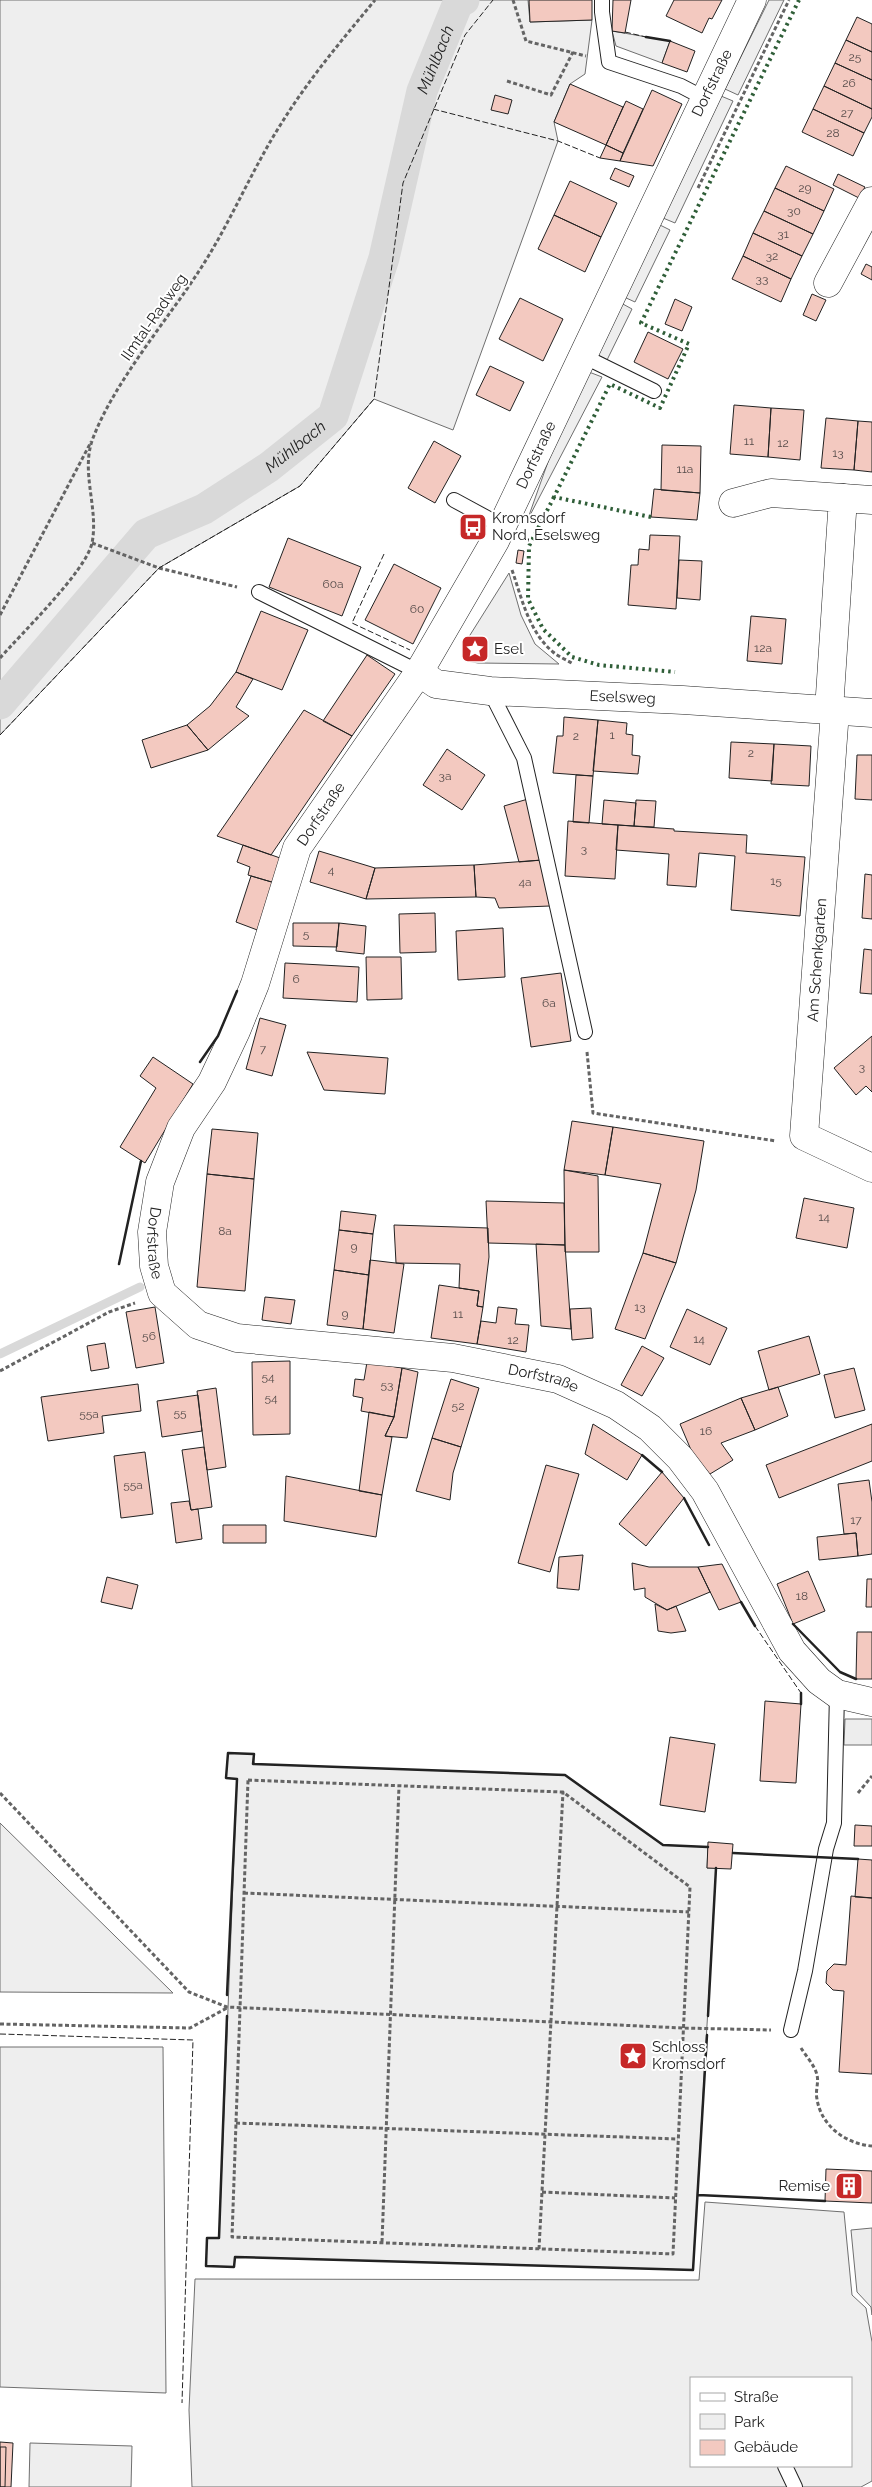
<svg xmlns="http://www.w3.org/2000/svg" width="872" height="2487" viewBox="0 0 872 2487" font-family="Raleway,sans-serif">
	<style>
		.green { fill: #eee; stroke: #6f6f6f; fill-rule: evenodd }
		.parking { fill: #ededed; stroke: #6f6f6f }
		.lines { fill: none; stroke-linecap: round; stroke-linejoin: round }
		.stream { stroke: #d9d9d9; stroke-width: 9 }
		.canal { stroke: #d9d9d9; stroke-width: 31 }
		.building { fill: #f3c9c0; stroke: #222 }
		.service-casing { stroke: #222; stroke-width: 16 }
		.minor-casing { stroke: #222; stroke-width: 29 }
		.tertiary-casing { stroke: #222; stroke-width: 29 }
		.path { stroke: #646464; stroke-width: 3; stroke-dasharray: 4 2.5; stroke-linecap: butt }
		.service { stroke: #fff; stroke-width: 14 }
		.minor { stroke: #fff; stroke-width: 28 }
		.tertiary { stroke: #fff; stroke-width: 28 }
		.hedge { stroke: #2f5e38; stroke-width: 4; stroke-dasharray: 2.5 4; stroke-linecap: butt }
		.fence { stroke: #222; stroke-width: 1; stroke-dasharray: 6 2.5; stroke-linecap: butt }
		.wall { stroke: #222; stroke-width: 2.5 }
		.labels { text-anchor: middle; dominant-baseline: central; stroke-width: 4; stroke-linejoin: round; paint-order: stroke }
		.number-label { font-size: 12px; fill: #564c4a }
		.street-label { font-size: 15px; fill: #222; stroke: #fff }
		.poi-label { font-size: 15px; fill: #222; stroke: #fff; text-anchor: start }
		.water-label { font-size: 16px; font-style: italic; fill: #222; stroke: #fff }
	</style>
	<rect width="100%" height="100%" fill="#fff"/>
	<path class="green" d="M0,0H528L530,22L592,20L585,74L570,84L554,122L558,141L453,430L374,399L300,486L159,568L0,735Z
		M769,0H784L738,95L725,89Z
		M612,31L670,41L662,63L616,46Z
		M721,96L733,101L675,223L663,218Z
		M660,225L670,230L635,302L624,297Z
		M621,303L632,309L607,360L596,354Z
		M589,372L602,377L527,521L554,445Z
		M509,573L521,615L535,644L559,664L478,663L467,661L463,655L465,643Z
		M228,1753L254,1754V1764L565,1775L663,1845L708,1847L707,1868H716L693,2270L235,2257L234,2267L206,2266L207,2238H219L237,1779L226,1778Z
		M0,1823L173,1993L0,1992Z
		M0,2047H163L166,2393L0,2387Z
		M705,2202L844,2212L852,2295L866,2308L872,2342V2481L861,2487H192L189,2410L195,2279L699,2280ZM691,2378H851V2466H691Z
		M30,2443L132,2446L131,2487H29Z"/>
	<path class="parking" d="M845,1719H872V1745H844Z
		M872,2228V2315L871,2307L857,2292L851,2230Z"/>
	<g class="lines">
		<path class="stream" d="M0,1354L140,1287"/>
		<path class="canal" id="s1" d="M0,704L146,534L204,509L269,467L333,416L384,258L422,91L458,3L464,0"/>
	</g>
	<path class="building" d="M529,0H592V20L530,22Z
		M613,0H631L625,33L612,31Z
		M674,0H722L712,19L709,18L702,33L666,16Z
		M857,17L872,24V52L846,40Z
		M846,40L872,52V80L835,63Z
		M670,41L695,51L687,72L662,63Z
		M835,63L872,80V109L824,86Z
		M570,84L623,107L606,145L554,122Z
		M824,86L872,109V117L864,133L813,109Z
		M652,90L682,104L653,166L620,161Z
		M495,95L512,100L508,114L491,110Z
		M626,101L643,109L623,153L606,145Z
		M813,109L864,133L853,156L802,132Z
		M606,145L623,153L620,161L600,158Z
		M786,166L834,189L824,211L775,188Z
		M615,168L634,176L629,187L610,179Z
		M838,174L865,187L859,198L833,185Z
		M570,181L617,203L601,237L554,215Z
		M775,188L824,211L813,234L764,211Z
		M764,211L813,234L802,256L753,233Z
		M554,215L601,237L585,272L538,249Z
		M753,233L802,256L791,279L743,256Z
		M743,256L791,279L781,302L732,279Z
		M866,264L872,267V280L861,274Z
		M812,294L826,300L816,321L803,315Z
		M520,298L563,319L543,361L499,339Z
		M675,299L692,307L682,331L665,324Z
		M648,332L683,349L668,379L634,362Z
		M490,366L524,382L510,411L476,395Z
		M734,405L771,408L768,457L730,454Z
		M771,408L804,410L800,460L768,457Z
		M826,418L858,421L854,470L821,468Z
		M858,421L872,422V472L854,470Z
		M434,441L461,456L435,503L408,488Z
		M662,445L701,446L700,493L661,490Z
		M654,489L700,493L697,520L651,517Z
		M650,535L680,536L676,609L628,605L631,565H638L639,549L649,550Z
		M288,538L361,567L342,616L269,587Z
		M518,550L524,551L522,564L516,563Z
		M679,560L702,561L700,600L677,598Z
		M394,564L441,588L413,644L365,620Z
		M261,611L308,630L282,690L236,672Z
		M751,616L786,619L782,664L747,661Z
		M367,655L395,674L352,736L323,721Z
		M236,672L253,679L236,707L249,716L208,750L187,725L210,706Z
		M304,710L352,736L271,855L217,836Z
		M564,717L598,720L593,776L553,773L557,736H563Z
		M598,720L627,723L626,734L633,735L632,755L640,756L638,774L593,771Z
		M187,725L208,750L151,768L142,740Z
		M731,742L774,744L772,781L729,778Z
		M774,744L811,746L809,786L771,784Z
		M447,749L485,775L462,810L423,785Z
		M857,755H872V800L855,799Z
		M576,775L593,776L589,823L573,822Z
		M528,799L542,860L519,862L504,806Z
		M604,800L636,803L634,826L602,824Z
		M636,800L656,801L654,827L634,826Z
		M568,821L618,825L615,879L565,876Z
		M618,825L674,829V831L747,835L746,853L805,857L800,916L731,910L735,856L699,853L696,887L667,885L669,854L616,850Z
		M243,845L283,859L275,883L248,875L250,867L237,862Z
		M319,851L375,868L366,899L310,882Z
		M542,860L550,906L499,908L495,898L476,897L474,865Z
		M474,865L476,897L366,899L375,868Z
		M865,874L872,875V919L862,918Z
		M251,876L275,883L260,931L236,922Z
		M435,913L436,952L400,953L399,914Z
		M293,923H339L337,947L293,946Z
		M339,923L366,926L364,954L336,951Z
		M503,928L505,977L458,980L456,931Z
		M864,949L872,950V994L860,993Z
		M366,957H401L402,999L367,1000Z
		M285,963L359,967L357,1002L283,998Z
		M561,973L571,1041L531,1047L521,978Z
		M260,1018L286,1025L272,1076L246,1069Z
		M872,1036V1092L866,1086L856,1095L834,1068Z
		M307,1052L388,1058L385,1094L324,1090Z
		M153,1057L193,1084L145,1163L120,1147L156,1088L140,1076Z
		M572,1121L613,1127L605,1175L564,1170Z
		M613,1127L704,1141L696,1190L676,1263L643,1253L661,1184L605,1175Z
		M212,1129L258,1133L254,1179L207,1174Z
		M564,1170L598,1176L599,1252H565Z
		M207,1174L254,1179L245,1291L197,1287Z
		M804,1198L854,1208L847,1248L796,1238Z
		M486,1201L564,1203L565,1245L488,1243Z
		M341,1211L376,1215L373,1234L339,1230Z
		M394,1225L488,1228L489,1257L483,1307L477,1306L479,1291L459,1288L460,1264L396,1263Z
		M339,1230L373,1234L369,1275L334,1270Z
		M536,1244L565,1245L571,1329L541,1326Z
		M643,1253L676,1263L645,1339L615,1329Z
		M370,1260L404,1264L394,1333L363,1329Z
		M334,1270L369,1275L363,1329L327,1325Z
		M439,1285L479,1291L477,1306L483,1307L477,1344L431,1338Z
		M265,1297L295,1300L291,1324L262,1320Z
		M155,1307L164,1363L136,1368L126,1312Z
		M498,1307L517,1309L515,1324L529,1325L526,1352L477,1344L481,1321L496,1323Z
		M591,1308L593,1338L572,1340L570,1309Z
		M687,1309L727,1328L710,1365L670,1347Z
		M809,1336L820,1374L769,1390L758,1351Z
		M105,1343L109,1368L91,1371L87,1346Z
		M642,1346L664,1358L642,1396L621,1385Z
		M290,1361V1434L253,1435L252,1362Z
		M367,1362L402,1368L394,1417L361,1411L363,1398L353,1396L355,1379L364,1380Z
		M402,1368L418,1372L407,1438L385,1436L394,1417Z
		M854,1368L865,1410L835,1418L824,1375Z
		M451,1379L479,1388L461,1447L432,1438Z
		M138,1384L141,1411L102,1416L104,1433L48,1441L41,1397Z
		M778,1387L788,1416L755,1430L741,1398Z
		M216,1388L226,1467L207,1470L197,1391Z
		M198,1395L202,1431L162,1437L157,1401Z
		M741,1398L755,1430L721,1443L733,1460L710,1474L694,1457L680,1424Z
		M369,1412L394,1417L385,1436L392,1437L382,1495L359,1491Z
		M593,1424L642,1455L627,1480L585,1454Z
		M872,1424V1461L779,1498L766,1465Z
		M432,1438L461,1447L453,1473L450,1500L416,1491Z
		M204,1447L212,1507L191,1510L182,1450Z
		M145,1452L153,1514L121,1518L114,1456Z
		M546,1465L579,1474L550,1572L518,1563Z
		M662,1472L684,1498L646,1546L619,1524Z
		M286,1476L382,1495L376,1537L284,1521Z
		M869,1480L872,1502V1554L858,1556L856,1533L844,1534L838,1484Z
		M189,1501L191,1510L198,1509L202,1539L176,1543L171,1503Z
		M223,1525H266V1543H223Z
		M856,1533L858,1556L819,1560L817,1537Z
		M583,1555L579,1590L557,1588L559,1557Z
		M632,1563L649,1567H698L710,1592L667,1610L645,1597V1588L634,1590Z
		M722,1564L741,1602L719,1610L698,1567Z
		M808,1571L825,1611L793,1624L777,1584Z
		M107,1577L138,1585L132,1609L101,1602Z
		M867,1579H872V1607H866Z
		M655,1604L667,1610L676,1606L686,1631L671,1633L658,1631Z
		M857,1632H872V1679H856Z
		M765,1701L801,1704L796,1783L760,1781Z
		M670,1737L715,1744L705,1812L660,1805Z
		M855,1825L872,1826V1846H854Z
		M708,1842L733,1844L731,1869L707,1868Z
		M858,1859L872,1860V1898L855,1897Z
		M851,1896L872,1898V2074L839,2072L844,1991L833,1990L826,1983L827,1971L834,1964L846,1965Z
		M826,2169L872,2171V2203L825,2201Z
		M0,2442L13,2443L11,2487H0Z
		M0,2447H6L5,2487H0Z"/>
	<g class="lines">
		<defs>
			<path id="service" d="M602,0V12L609,62L681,86L704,98
				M583,356L654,391
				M454,500L502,526
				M259,592L419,672
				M490,691L524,758L585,1032
				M791,2030L805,1971L826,1849L834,1823L837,1694
				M785,2466L795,2487"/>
			<g id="minor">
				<path d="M828,283L872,201"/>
				<path d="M843,498L872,500"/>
				<path d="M733,503L771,493L843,498L829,710"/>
				<path id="s2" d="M419,672L436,684L490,691L683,700L872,713"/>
				<path d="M835,711L804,1136L872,1168"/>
			</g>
			<g id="tertiary">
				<path id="s3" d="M752,0L495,541L419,672L297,848L255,984L236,1031L212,1082L181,1128L160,1182L152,1232L154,1266L162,1293L198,1325L237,1338L453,1358L558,1379L616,1405L650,1428L680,1458L705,1491L792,1651L819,1681L837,1694L872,1702"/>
			</g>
		</defs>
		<use href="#service" class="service-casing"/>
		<use href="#minor" class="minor-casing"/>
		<use href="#tertiary" class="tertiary-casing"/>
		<path class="path" d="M513,0L526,41L586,56
			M507,81L551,95L573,52
			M698,188L789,0
			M92,543L159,568L237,587
			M512,570C522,599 529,632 553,652C559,657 567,660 573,664
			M0,615L91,442
			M0,658C21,634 86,571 92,543C99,508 80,472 93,438C115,381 166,322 199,271C230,224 251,171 281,124C308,80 342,40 375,0
			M587,1052L593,1113L776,1141
			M0,1371L109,1312L135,1303
			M248,1780L563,1792L690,1887L673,2254L232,2237Z
			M0,1793L189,1992L227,2007L683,2028L771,2030
			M858,1793L872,1776
			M244,1893L689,1912
			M0,2024L190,2028L227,2008
			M801,2048C806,2056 815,2066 817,2075C819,2083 815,2091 817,2099C821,2126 846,2144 872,2146
			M236,2123L678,2139
			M542,2192L675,2198
			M382,2242L399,1786
			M539,2249L563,1792"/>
		<use href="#service" class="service"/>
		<use href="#minor" class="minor"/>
		<use href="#tertiary" class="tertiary"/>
		<path class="hedge" d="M554,497L529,546L528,599L543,629L572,657L599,665L675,672
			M651,517L554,497L610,384L660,408L689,344L641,323L799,0"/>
		<path class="fence" d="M625,32L646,37
			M433,109L558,141L600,158
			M384,554L352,623L410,650
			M0,735L159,568L300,486L374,399L403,183L465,35L493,0
			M755,1626L801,1693
			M0,2034L193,2040L182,2403"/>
		<path class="wall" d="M646,37L670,41
			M200,1062L218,1036L237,991
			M119,1264L141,1161
			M642,1455L662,1472
			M684,1498L709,1545
			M741,1602L755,1626
			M793,1624L840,1672L856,1679
			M801,1704V1693
			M733,1853L858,1859
			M227,1995L237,1779L226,1778L228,1753L254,1754L253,1764L565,1775L663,1845L708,1847
			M227,2016L219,2238H207L206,2266L234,2267L235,2257L693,2270L707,2035
			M708,2016L716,1868
			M698,2195L825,2201"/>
	</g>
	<defs>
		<symbol id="bus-square" viewBox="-11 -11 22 22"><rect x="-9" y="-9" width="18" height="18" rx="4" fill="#c62828" stroke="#fff"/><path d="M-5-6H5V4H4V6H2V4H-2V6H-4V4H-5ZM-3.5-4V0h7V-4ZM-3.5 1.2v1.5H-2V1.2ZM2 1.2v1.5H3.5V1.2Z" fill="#fff"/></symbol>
		<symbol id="sight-square" viewBox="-11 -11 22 22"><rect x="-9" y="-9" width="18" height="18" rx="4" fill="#c62828" stroke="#fff"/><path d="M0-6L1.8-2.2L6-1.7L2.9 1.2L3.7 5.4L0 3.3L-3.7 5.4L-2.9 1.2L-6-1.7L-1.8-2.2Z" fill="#fff"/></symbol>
		<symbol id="building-square" viewBox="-11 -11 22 22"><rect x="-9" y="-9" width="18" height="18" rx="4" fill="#c62828" stroke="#fff"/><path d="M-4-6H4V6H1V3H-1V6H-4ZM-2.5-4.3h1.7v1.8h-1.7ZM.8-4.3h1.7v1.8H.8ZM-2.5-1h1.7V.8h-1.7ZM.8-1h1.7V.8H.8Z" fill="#fff"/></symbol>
	</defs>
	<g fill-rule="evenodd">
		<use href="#bus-square" x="457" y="511" width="32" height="32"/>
		<use href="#sight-square" x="459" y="633" width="32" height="32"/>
		<use href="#sight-square" x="617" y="2040" width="32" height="32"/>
		<use href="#building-square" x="833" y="2170" width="32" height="32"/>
	</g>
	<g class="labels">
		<g class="number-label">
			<text x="855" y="57">25</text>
			<text x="849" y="83">26</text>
			<text x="847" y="113">27</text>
			<text x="833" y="133">28</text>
			<text x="805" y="188">29</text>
			<text x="794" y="211">30</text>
			<text x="783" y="234">31</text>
			<text x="772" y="256">32</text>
			<text x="762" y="279">33</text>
			<text x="749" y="441">11</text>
			<text x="783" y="443">12</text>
			<text x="838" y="453">13</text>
			<text x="685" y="469">11a</text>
			<text x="333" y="584">60a</text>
			<text x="417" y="609">60</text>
			<text x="763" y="648">12a</text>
			<text x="612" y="735">1</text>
			<text x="576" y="736">2</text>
			<text x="751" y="753">2</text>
			<text x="445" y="776">3a</text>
			<text x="584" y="849">3</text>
			<text x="331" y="870">4</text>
			<text x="776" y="881">15</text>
			<text x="525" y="882">4a</text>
			<text x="306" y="934">5</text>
			<text x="296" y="979">6</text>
			<text x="549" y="1003">6a</text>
			<text x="263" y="1049">7</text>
			<text x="862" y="1067">3</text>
			<text x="824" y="1217">14</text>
			<text x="225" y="1231">8a</text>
			<text x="354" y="1247">9</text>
			<text x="640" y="1307">13</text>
			<text x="345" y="1314">9</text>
			<text x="458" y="1314">11</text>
			<text x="149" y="1336">56</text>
			<text x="699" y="1339">14</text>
			<text x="513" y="1340">12</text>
			<text x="268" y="1377">54</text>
			<text x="387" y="1385">53</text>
			<text x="271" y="1398">54</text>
			<text x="458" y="1406">52</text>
			<text x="180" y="1413">55</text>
			<text x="89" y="1414">55a</text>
			<text x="706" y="1431">16</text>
			<text x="133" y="1485">55a</text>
			<text x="856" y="1520">17</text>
			<text x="802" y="1596">18</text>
		</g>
		<g class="street-label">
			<text transform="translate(712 83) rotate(-64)">Dorfstraße</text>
			<text transform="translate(154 317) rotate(-55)">Ilmtal-Radweg</text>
			<text transform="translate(536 455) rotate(-65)">Dorfstraße</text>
			<text stroke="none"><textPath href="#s2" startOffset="208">Eselsweg</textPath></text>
			<text transform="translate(321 814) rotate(-56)">Dorfstraße</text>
			<text transform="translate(817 960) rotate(-86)">Am Schenkgarten</text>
			<text stroke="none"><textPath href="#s3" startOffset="1389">Dorfstraße</textPath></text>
			<text stroke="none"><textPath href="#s3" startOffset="1839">Dorfstraße</textPath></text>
		</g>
		<g class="poi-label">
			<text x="492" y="518">Kromsdorf<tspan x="492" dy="17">Nord, Eselsweg</tspan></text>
			<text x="494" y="649">Esel</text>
			<text x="652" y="2047">Schloss<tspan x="652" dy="17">Kromsdorf</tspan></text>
			<text x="830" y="2186" text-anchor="end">Remise</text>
		</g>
		<g class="water-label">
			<text stroke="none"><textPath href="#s1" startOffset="818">Mühlbach</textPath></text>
			<text stroke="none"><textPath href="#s1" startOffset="398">Mühlbach</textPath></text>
		</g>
	</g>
	<rect x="690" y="2377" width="162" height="90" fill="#ffffff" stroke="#a7a7a7"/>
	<rect x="700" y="2393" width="25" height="8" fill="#ffffff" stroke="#a7a7a7"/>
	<text x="734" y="2402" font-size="15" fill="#222222">Straße</text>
	<rect x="700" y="2414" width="25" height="15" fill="#eeeeee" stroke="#a7a7a7"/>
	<text x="734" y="2427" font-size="15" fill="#222222">Park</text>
	<rect x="700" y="2440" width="25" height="15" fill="#f3c9c0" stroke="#a7a7a7"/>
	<text x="734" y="2452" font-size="15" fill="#222222">Gebäude</text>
</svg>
